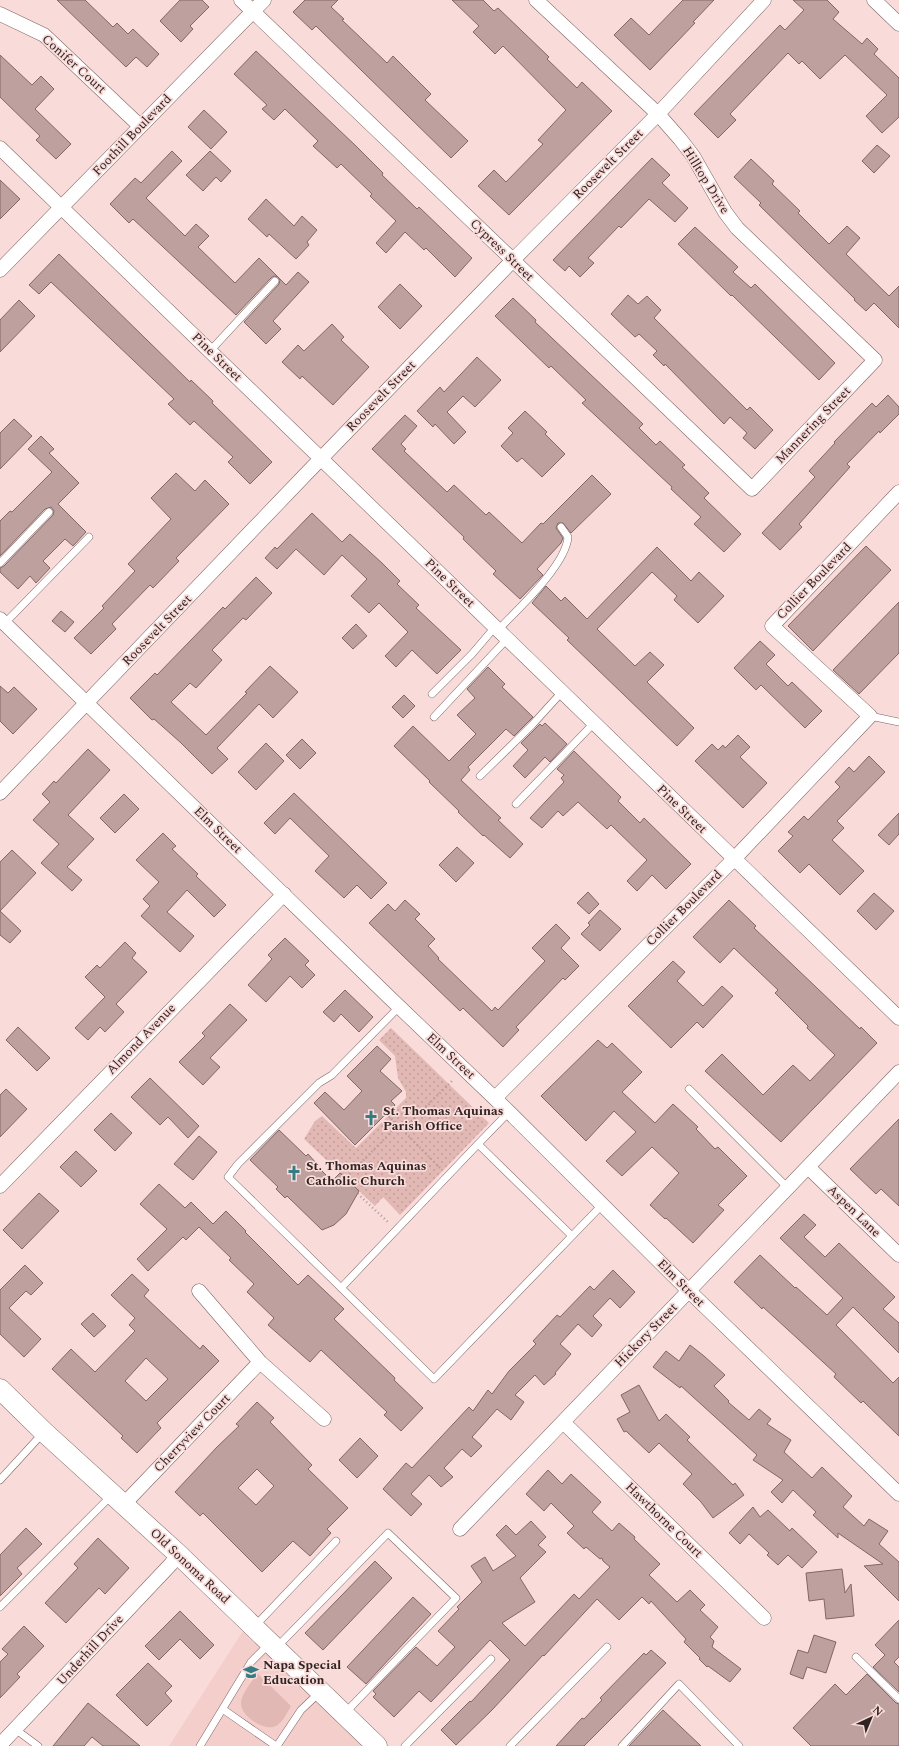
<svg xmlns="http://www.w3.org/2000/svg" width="899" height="1746" viewBox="0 0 899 1746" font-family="Spectral,serif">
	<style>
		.built { fill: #f4cecb }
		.grass { fill: url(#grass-dots) }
		.green { fill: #e2b8b4 }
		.building { fill: #bea19f; stroke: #816765; fill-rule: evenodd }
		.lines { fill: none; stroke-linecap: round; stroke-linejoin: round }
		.service-casing { stroke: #7e6462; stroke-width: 8 }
		.minor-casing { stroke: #7e6462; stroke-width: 15 }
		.secondary-casing { stroke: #7e6462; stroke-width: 21 }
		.path { stroke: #b09997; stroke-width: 2.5; stroke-dasharray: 1 3; stroke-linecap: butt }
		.service { stroke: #fff; stroke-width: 7 }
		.minor { stroke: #fff; stroke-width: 14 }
		.secondary { stroke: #fff; stroke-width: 20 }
		.labels { text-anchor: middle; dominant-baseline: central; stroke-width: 3.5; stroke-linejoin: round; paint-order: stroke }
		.street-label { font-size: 13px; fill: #2f2423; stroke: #f9dbd9 }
		.poi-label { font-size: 13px; font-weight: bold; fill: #2f2423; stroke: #f9dbd9; text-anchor: start }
	</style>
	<defs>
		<pattern id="grass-dots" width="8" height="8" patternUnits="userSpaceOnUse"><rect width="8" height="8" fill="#e2b8b4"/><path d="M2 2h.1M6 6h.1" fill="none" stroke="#c29e9a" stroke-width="1.8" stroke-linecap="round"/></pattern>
	</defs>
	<rect width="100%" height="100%" fill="#f9dbd9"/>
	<path class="built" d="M243,1631L260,1647L362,1746H169Z"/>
	<path class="grass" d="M391,1028L489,1123L400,1215L383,1197L375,1206L304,1139L315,1121L322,1116L356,1148L406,1098V1092L398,1078L395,1056L379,1040Z"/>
	<path class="green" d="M257,1673L291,1706C287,1713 283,1722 276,1726C265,1732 240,1716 241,1703C241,1694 252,1682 257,1673Z"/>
	<path class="building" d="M57,0H85L113,27L117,23L128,34L133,29L159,54L147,67L136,57L126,67Z
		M180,0H202L209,7L190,26L193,29L181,42L160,21Z
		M305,0H338L331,7L344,19L342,20L387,63L393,56L431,94L425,100L468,141L451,158L316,26L312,30L293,12Z
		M452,0H483L494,11L498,8L549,57L547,59L577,88L582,82L612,111L509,215L478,186L494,170L506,182L543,144L538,140L566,110L503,46L495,54L473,32L479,26Z
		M683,0H714L693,22L695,23L650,70L614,35L631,18L649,35Z
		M793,0H827L839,12L833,19L862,44L867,38L878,49L874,54L899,78V117L882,133L866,116L887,95L845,55L820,79L802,61L799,64L788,53L730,114L736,120L718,138L694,114L780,25L785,30L804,10Z
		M256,51L357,147L383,173L382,175L417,209L419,207L472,258L455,277L426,248L424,250L405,232L386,253L376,243L396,221L370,196L372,194L341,164L337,168L313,146L318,141L285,109L274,120L262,109L267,105L234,74Z
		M0,55L32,85L41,76L54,89L35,109L71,144L56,159L36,140L40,136L0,97Z
		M204,110L227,132L211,149L188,127Z
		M877,145L890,156L874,173L862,161Z
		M172,151L182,161L146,198L185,236L196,224L209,236L198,247L235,283L259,258L286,285L298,272L309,282L273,321L281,329L266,344L244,322L279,284L280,280L278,277L274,276L271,278L236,315L133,219L129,223L110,204L135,178L141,183Z
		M210,151L231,171L221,182L216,177L203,191L186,175Z
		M652,158L670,175L662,183L688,208L675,222L649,199L621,228L619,226L588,258L594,263L580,277L569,266L565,271L553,260Z
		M751,159L774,181L772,184L800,211L798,213L829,244L847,226L860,238L846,254L889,296L899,286V328L874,303L866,311L854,300L855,299L759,205L761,203L734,177Z
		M0,180L20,199L0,219Z
		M266,199L294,226L302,216L317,230L307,242L309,245L296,259L269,234L267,237L248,219Z
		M695,227L738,267L733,272L751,288L755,284L835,363L819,380L732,295L731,296L678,244Z
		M59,254L190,382L191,380L213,401L212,403L272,462L250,484L228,462L233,457L194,421L190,425L168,404L174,399L51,282L39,294L29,285Z
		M400,284L422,306L400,329L378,307Z
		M628,295L638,304L647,296L661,310L654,318L747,410L750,407L773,430L755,449L743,438L747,433L730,417L724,424L665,364L664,366L653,355L657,351L639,334L635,337L611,314Z
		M513,298L536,320L535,322L643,424L639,428L656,445L660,441L685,465L682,467L709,493L704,498L741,534L724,552L694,524L701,517L671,489L672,487L582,403L586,400L551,366L549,368L495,316Z
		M19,300L35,316L0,352V320Z
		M332,324L344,337L341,340L369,367L333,405L302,376L300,379L282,362L298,345L304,351Z
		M477,357L501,380L475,407L463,396L447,412L466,432L454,444L435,424L433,427L417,411L440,387L444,392Z
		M888,395L899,407V414L880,433L879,431L847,464L850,467L799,524L802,527L780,550L762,533L815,477L809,471L835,443L834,442L872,403L876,407Z
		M525,411L547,432L545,434L565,454L542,477L522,458L517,462L501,446L513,433L508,428Z
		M405,415L417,426L401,444L406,449L404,451L447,492L454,485L486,515L489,512L522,543L541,523L543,524L592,475L611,494L571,533L563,523H558L556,528L563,538L561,543L537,569L543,575L520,599L493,574L496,571L463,539L464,537L372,449Z
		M14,419L32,436L0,469V433Z
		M41,436L54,449L49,453L79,483L58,504L86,532L73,546L65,539L43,561L50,568L36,583L30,576L18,589L0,572V568L4,566L53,515L54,511L51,507L45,509L0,556V521L10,511L12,512L52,472L28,449Z
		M176,473L195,491L205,480L229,504L176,558L179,561L153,588L150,585L112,624L116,629L91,654L74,638L104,608L102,606L135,571L128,564L171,519L151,498Z
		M312,513L342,542L350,534L382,563L400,581L397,584L419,605L416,608L461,650L437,674L412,650L396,667L385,656L408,632L379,603L369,613L351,596L367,579L342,555L324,575L296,549L277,569L265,558L275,547L277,549Z
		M866,546L891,570L813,651L788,626Z
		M657,547L691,581L699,572L724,596L698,623L674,600L677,596L652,572L597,629L635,666L650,652L664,665L647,682L694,728L677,746L567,640L569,638L532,603L546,586L561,601L565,597L587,619Z
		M256,577L272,593L246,620L243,618L212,650L222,660L196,688L190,683L171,702L206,735L247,693L245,692L270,666L298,692L273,718L259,704L217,748L228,759L212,774L180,742L154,719L152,720L130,698L155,673L157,675L223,607L225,609Z
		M899,602V653L859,694L833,670Z
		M61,611L74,622L65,632L52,621Z
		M356,624L367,636L353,649L342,638Z
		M760,641L775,655L766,664L788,686L792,682L822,711L805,728L761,685L756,690L734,668Z
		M488,667L505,684L502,687L533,717L514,736L506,729L468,767L470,770L461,780L501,818L498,820L523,844L510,858L484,835L483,836L458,812L459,811L429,782L430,781L394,746L413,726L449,761L476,734L457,715L475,698L467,689Z
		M0,686L8,693L14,687L37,709L13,734L0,721Z
		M404,695L415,706L403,718L392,707Z
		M545,723L567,744L550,762L545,757L525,778L513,766L528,750L521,743L540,724L542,726Z
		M738,735L750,747L740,757L767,783L743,808L695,761L712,744L718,750L723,745L725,748Z
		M302,739L316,753L300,769L286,755Z
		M266,743L284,761L256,790L238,772Z
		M88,749L110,770L68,815L94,839L67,867L82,880L72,891L41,863L59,844L33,820L50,802L42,794L54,781L56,783Z
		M574,751L621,797L618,801L640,823L644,818L691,864L666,889L652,875L637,891L627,881L647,860L611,825L607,829L578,802L563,816L558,811L542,828L530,818L564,782L561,778L564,775L557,769Z
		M869,756L885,772L837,821L844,828L832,840L864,871L840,895L809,864L800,873L778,851L793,836L788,832L804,816L808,820L840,787L835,782L849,767L854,772Z
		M294,793L387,883L371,899L357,885L344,898L315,871L329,856L290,818L275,834L264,823Z
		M124,794L139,809L115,833L100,818Z
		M899,813V834L889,845L878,835Z
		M163,833L176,846L172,849L198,874L196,876L226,905L214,917L187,890L167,912L194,936L180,952L141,916L150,906L143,899L159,882L136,860Z
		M457,847L474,863L456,882L439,865Z
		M12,850L36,873L0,911V862Z
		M588,892L599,904L589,914L577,903Z
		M874,893L894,911L876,930L857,911Z
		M405,900L420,914L415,919L435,939L428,946L439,958L438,959L492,1011L495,1007L498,1010L545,961L532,948L556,924L570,938L561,948L579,966L565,980L563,978L516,1027L519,1030L503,1047L463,1008L460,1011L369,923L388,904L395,911Z
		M729,900L756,926L754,928L860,1029L861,1027L877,1043L781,1142L705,1071L722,1054L763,1095L793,1065L810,1081L835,1055L807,1028L808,1026L775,993L778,990L734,948L720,963L693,937Z
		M600,910L621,929L600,951L581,934L590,925L588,923Z
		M0,911L21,931L10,943L0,935Z
		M285,938L309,961L305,965L315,975L302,988L290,976L266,1002L248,985L272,959L268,955Z
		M125,942L136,953L132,958L147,972L116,1004L124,1012L105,1032L100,1027L88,1040L75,1028L105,997L85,977L97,965L100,968Z
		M673,961L685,972L677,981L703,1006L722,986L733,996L703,1028L697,1022L671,1048L628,1006Z
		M345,990L373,1017L359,1032L341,1014L334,1022L323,1012Z
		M230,1004L247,1020L210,1058L220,1067L203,1085L179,1062L205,1036L202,1033Z
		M18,1027L50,1058L37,1071L6,1040Z
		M598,1040L607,1048L612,1043L642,1072L622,1092L655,1123L673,1104L698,1127L696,1129L715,1149L718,1147L747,1176L718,1205L724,1210L693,1243L666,1218L665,1219L650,1205L679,1173L652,1147L622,1176L606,1161L636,1132L614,1111L586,1141L541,1096Z
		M377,1046L391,1059L380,1071L402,1091L391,1101L395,1105L355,1145L314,1103L325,1092L344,1110L362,1091L347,1076Z
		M150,1078L199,1126L188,1138L168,1117L160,1125L131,1097Z
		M6,1089L27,1109L0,1137V1095Z
		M111,1113L132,1133L115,1151L94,1130Z
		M899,1119V1206L881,1189L876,1194L850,1169Z
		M279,1130L306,1156L308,1154L317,1164L316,1165L332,1181L340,1173L359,1191L346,1214L334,1225L322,1230L287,1196L285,1198L276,1189L278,1187L250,1160Z
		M199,1136L217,1152L193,1180L174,1164Z
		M76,1151L97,1171L81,1187L60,1167Z
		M159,1184L185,1208L191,1202L213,1224L226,1211L246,1231L245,1232L298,1285L308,1275L344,1309L334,1319L395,1378L394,1380L423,1408L401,1431L384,1415L387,1412L321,1350L310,1362L268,1325L274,1318L247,1292L254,1284L229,1260L231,1258L199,1227L186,1240L183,1237L148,1271L137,1259L167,1229L140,1204Z
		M39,1193L59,1211L22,1249L3,1230Z
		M804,1214L816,1225L804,1237L825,1257L839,1243L895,1297L883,1309L899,1323V1353L853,1307L836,1325L893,1383L899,1377V1436L863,1401L861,1403L834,1377L836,1374L798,1339L763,1307L762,1309L734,1282L760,1255L795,1288L796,1287L827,1315L843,1298L780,1238Z
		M25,1265L43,1283L31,1295L26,1291L9,1308L41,1339L24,1357L0,1334V1290Z
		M613,1270L635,1292L620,1308L610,1298L593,1316L602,1325L592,1337L578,1324L560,1344L571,1354L555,1373L556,1374L544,1385L535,1375L515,1395L524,1402L511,1420L497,1409L472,1437L482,1446L471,1457L462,1449L444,1468L453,1477L441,1487L429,1475L411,1494L422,1504L411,1516L383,1489L406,1463L412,1468L469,1407L473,1411L488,1390L492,1394L509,1371L536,1344L533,1341L557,1315L560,1317L590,1286L594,1290Z
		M132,1274L149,1290L144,1296L200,1349L203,1345L219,1361L157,1423L161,1428L137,1453L121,1438L123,1436L52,1369L71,1349L95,1372L135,1331L129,1325L135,1318L111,1295ZM146,1358L168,1379L146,1401L125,1381Z
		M93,1313L106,1326L94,1337L81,1324Z
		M690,1345L704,1356L725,1375L714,1386L729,1401L728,1402L749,1420L759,1409L771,1419L767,1424L791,1440L784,1452L812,1478L822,1467L852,1496L843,1507L864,1526L869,1519L888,1531L879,1544L899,1562V1601L864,1566L883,1564L838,1533V1538L813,1515L816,1512L793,1490L782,1503L771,1492L783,1480L753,1460L757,1455L681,1386L680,1388L653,1367L666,1351L679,1361Z
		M639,1385L659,1421L666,1414L690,1437L687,1440L733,1485L735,1483L744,1495L713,1518L701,1502L683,1484L692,1474L659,1443L649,1453L626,1431L624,1432L617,1419L630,1412L621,1395Z
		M257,1402L274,1418L270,1422L312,1465L308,1469L348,1508L327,1529L331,1533L310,1556L293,1541L262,1572L203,1513L200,1516L175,1492L217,1447L239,1426L236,1424ZM257,1469L274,1486L256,1505L238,1488Z
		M360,1438L378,1456L357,1478L339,1460Z
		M548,1470L562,1484L571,1474L601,1502L592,1512L612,1531L619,1523L635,1537L634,1539L660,1564L649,1575L677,1602L690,1590L705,1605L700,1610L718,1627L710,1637L714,1641L712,1647L741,1669L730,1682L708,1666L707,1667L699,1659L700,1658L684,1642L686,1639L651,1601L649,1604L642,1597L619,1620L597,1599L544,1656L543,1655L492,1710L456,1745L441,1730L470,1701L471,1702L510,1660L490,1640L431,1702L419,1691L394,1717L373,1697L376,1694L373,1691L416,1647L437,1666L455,1647L438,1631L459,1609L457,1607L482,1582L471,1566L485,1557L493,1571L516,1556L496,1535L506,1525L516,1535L531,1521L546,1537L538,1545L546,1552L520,1578L535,1602L502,1623L525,1646L574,1594L579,1599L610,1567L603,1561L602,1558L600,1559L586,1547L584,1549L567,1533L574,1526L551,1503L544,1511L526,1494Z
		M753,1507L760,1517L768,1510L790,1531L792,1528L817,1552L802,1568L788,1555L778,1565L767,1555L769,1553L749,1534L740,1544L729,1533Z
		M26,1528L42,1544L17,1568L22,1574L0,1596V1555Z
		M98,1538L129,1568L105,1594L99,1588L66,1623L45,1603L78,1568L74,1564Z
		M375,1561L392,1578L323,1650L305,1633Z
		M842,1569L845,1593L851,1584L854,1616L826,1619L824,1599L809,1601L806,1573Z
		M413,1597L431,1614L366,1684L347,1667Z
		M180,1611L214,1645L200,1659L180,1639L159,1660L145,1646Z
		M899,1620V1657L894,1662L899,1667V1692L873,1667L885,1655L875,1645Z
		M24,1626L44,1646L17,1674L20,1677L0,1698V1662L8,1654L2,1649Z
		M814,1635L836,1642L826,1673L807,1667L803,1679L790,1674L798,1650L808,1653Z
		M651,1650L666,1663L610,1720L584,1746H556L582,1718L584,1719L602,1700L600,1698L644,1653L646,1655Z
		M148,1663L172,1686L165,1693L172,1701L147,1726L116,1695Z
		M867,1674L896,1703L899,1704V1746H811L793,1728L835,1684L846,1695Z
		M88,1703L140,1746H103L92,1737L84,1746H53Z
		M663,1710L701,1746H629Z"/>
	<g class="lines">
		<defs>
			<path id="service" d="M210,351L275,281
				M0,563L49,512
				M4,624L89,537
				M498,630C518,609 566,565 568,537L561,527
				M432,694L472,654L495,627
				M870,716L899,722
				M434,717L507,639
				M480,776L532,725L562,692
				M516,804L594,723
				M689,1089L788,1188
				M478,1144L509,1112
				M572,1236L602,1205
				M341,1288L478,1144L572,1236L434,1379L228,1177L238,1164L319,1083L332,1075L399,1007
				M0,1480L43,1433
				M0,1607L111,1496
				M254,1627L336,1541
				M277,1647L388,1533L456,1598L345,1713
				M856,1657L899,1699
				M224,1710L276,1746
				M15,1729L38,1746
				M200,1746L251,1662L270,1643
				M277,1746L301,1710L320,1692
				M405,1746L491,1659
				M510,1746L607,1647
				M622,1746L679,1684L739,1746"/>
			<path id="minor" d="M241,0L752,489L875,360L737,228L725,212L693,156L680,139L658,114L536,0
				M874,0L899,24
				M0,14L44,35L140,126
				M0,148L899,1018
				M0,270L264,0
				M0,619L390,998L509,1112L689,1291L899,1494
				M0,793L307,473L513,260L658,114L764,0
				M495,1098L734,859L870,716L772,626L899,492
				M808,1167L899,1255
				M0,1186L284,894
				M199,1291L260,1362
				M563,1422L764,1618
				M124,1504L260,1362L324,1419
				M460,1529L899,1072
				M0,1745L171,1564L178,1554"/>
			<path id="secondary" d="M0,1389L44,1432L178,1554L377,1746"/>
		</defs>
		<use href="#service" class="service-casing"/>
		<use href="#minor" class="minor-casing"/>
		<use href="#secondary" class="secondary-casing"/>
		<path class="path" d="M386,1113L441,1169
			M403,1130L452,1081
			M343,1180L389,1223
			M338,1186L398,1125"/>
		<use href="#service" class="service"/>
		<use href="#minor" class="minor"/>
		<use href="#secondary" class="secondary"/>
	</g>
	<defs>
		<symbol id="church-bare" viewBox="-9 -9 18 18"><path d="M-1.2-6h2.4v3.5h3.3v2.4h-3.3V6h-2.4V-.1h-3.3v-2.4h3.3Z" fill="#357d84" stroke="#f9dbd9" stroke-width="2.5" paint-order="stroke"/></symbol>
		<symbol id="school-bare" viewBox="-9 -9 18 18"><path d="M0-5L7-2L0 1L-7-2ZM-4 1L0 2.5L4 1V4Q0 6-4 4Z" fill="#357d84" stroke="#f9dbd9" stroke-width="2.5" paint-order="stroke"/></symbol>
	</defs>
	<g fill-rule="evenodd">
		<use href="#church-bare" x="360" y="1107" width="22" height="22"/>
		<use href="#church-bare" x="283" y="1162" width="22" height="22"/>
		<use href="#school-bare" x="240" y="1661" width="22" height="22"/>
	</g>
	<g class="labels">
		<g class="street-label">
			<text transform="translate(74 64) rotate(42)">Conifer Court</text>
			<text transform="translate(132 135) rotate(-46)">Foothill Boulevard</text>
			<text transform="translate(608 164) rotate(-45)">Roosevelt Street</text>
			<text transform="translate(706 180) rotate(58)">Hilltop Drive</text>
			<text transform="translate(502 250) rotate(44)">Cypress Street</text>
			<text transform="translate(217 357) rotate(44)">Pine Street</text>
			<text transform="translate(381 396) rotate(-46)">Roosevelt Street</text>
			<text transform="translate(813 425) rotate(-46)">Mannering Street</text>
			<text transform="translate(814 581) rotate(-46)">Collier Boulevard</text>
			<text transform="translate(450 583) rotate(44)">Pine Street</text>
			<text transform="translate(157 630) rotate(-46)">Roosevelt Street</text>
			<text transform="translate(682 809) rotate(44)">Pine Street</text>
			<text transform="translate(218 830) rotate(44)">Elm Street</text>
			<text transform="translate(684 908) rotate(-45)">Collier Boulevard</text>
			<text transform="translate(141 1039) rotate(-46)">Almond Avenue</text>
			<text transform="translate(451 1056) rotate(43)">Elm Street</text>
			<text transform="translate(854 1211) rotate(44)">Aspen Lane</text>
			<text transform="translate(681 1283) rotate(45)">Elm Street</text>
			<text transform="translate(646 1335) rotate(-46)">Hickory Street</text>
			<text transform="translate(192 1433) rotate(-46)">Cherryview Court</text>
			<text transform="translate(664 1520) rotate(44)">Hawthorne Court</text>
			<text transform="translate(190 1566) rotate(43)">Old Sonoma Road</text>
			<text transform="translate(90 1650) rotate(-47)">Underhill Drive</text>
		</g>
		<g class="poi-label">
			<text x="383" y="1111">St. Thomas Aquinas<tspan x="383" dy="15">Parish Office</tspan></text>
			<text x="306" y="1166">St. Thomas Aquinas<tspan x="306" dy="15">Catholic Church</tspan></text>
			<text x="263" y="1665">Napa Special<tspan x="263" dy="15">Education</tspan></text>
		</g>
	</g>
	<g transform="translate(871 1718) rotate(44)" stroke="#f9dbd9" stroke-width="3" paint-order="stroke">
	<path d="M0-3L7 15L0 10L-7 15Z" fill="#2f2423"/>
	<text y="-6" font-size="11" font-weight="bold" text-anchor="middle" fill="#2f2423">N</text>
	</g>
</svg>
